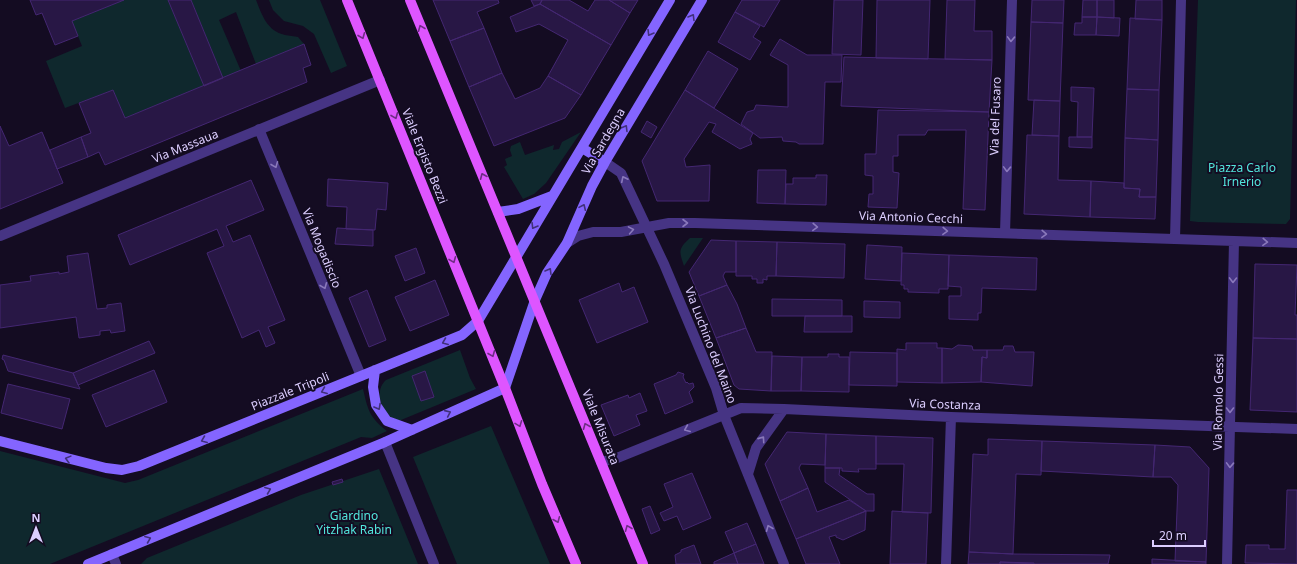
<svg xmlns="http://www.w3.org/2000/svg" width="1297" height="564" viewBox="0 0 1297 564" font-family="'Noto Sans',sans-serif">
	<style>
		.green { fill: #0f282d }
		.building { fill: #281745; stroke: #442772 }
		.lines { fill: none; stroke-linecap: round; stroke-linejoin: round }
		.minor { stroke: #463484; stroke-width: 10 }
		.tertiary { stroke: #463484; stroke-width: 10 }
		.secondary { stroke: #8465ff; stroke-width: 10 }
		.primary { stroke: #de55ff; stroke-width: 10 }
		.oneway { stroke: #41307a }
		.oneway2 { stroke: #6f2d85 }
		.oneway3 { stroke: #8a79bb }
		.labels { text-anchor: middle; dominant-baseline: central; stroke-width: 4; stroke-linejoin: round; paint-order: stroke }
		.street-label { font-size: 12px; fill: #dcceff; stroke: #140c22 }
		.park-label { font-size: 12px; fill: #52e6dc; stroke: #140c22 }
	</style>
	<rect width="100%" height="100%" fill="#140c22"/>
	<path class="green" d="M124,0H168L204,86L125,118L113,90L65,108L46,61L82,46L72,21Z
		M191,0H256C262,15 267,31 285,35C289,36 294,36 298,37L304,44L256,64L236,12L219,20L241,71L223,78Z
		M269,0H320L347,66L331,73L314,34L303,26L284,21L273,10Z
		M1198,0H1296L1290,219L1286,224L1198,222L1190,221Z
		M581,132L546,183L534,194L523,199L504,167L507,165L505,159L512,156L510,150L511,146L520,142L525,155L554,145L553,150L559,149L562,142Z
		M690,238H703L684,266C679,251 678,249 690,238Z
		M460,350L470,378L476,389L401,420L395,421C382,413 373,392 386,380Z
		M363,389C368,410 369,417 387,431L372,438L361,437L50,564H0V451L125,483L138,480Z
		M491,426L550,564H457L413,457Z
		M379,469L418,564H141L147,558L301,495Z"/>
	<path class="building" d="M30,0H124L72,21L78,36L55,45L42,13L36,15Z
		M168,0H191L223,78L204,86Z
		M433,0H498L499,3L477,12L484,28L450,41Z
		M531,0H542L540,4L534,6Z
		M542,0H569L588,11L595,0H609L630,13L611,45L540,4Z
		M609,0H638L630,13Z
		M742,0H780L764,27L735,12Z
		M834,0H863L861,55L832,54Z
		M877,0H930L928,59L876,58Z
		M947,0H975L974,31H992V60L945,59Z
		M1032,0H1064L1063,23L1031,22Z
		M1083,0H1097V17H1082Z
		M1097,0H1114V18L1097,17Z
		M1136,0H1162V20L1135,19Z
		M540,4L611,45L581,95L548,76L568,40L539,24L516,32L510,17Z
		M735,12L760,26L753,37L761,42L750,60L718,42Z
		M1082,17H1097L1096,35H1074L1075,23H1082Z
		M1097,17L1120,18L1119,36L1096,35Z
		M1130,18L1162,20L1159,90L1127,89Z
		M1031,22L1063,23L1060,101L1028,100Z
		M484,28L502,73L469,87L450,41Z
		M780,39L807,55H842L841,82H825L823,144H799L796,142L783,141L782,137L760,138L741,124L747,112L754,110L756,105L788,107V65L770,55Z
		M304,44L311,65L303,68L307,82L105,165L99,152L88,157L81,137L91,133L79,103L113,90L125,118Z
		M708,51L738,69L714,108L685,90Z
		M844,57L992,60L989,112L841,106Z
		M502,73L515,99L540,88L548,76L581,95L565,118L494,146L469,87Z
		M1071,87L1094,88L1092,137H1077L1078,102L1071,101Z
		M1127,89L1159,90L1158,140L1125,138Z
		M685,90L753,133L750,139L752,144L740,149L712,132L716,124L709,122L684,159L686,167L710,165L709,201H657L642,161Z
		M1034,100L1060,101L1059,136L1032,135Z
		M878,110L989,112L985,210L963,209L966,130H928L925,135H898V156H893V172L899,173L897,208L868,207L869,194H873V176L865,175V154H876Z
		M647,121L657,127L651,138L641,132Z
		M0,126L9,146L42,132L63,183L0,209Z
		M1027,135L1059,136L1058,180L1091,181L1090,217L1024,214Z
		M81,137L88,157L57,169L50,150Z
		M1069,137H1092V148L1069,147Z
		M1125,138L1158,140L1156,197H1139L1140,189L1124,188Z
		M758,170H786L785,204L757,203Z
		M816,175H827L826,205L785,204L786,184H793V178H816Z
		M328,179L388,183L386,210L377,209L375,230L346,229L347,207L327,206Z
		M251,180L264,210L226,226L233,242L250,235L285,320L268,327L275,343L266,347L259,330L242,338L207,253L224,246L217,229L130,265L118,235Z
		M1091,181L1124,183V188L1140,189L1139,197H1156L1155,219L1090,217Z
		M337,228L373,230V246L335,244Z
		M711,240L736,241V272H725L723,276L727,285L699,296L689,272Z
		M736,241L777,242L776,276H767V280L763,279V283H757V279H752V276H736Z
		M777,242L845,244L844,278L776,276Z
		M867,245L902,247L901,281L865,279Z
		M416,248L425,273L405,281L395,256Z
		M88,253L97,309L107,308V305L121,303L125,331L111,333L110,330L100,331V335L79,338L76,317L0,328V285L31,281L30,276L59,272V274L69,272L67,256Z
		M902,253L949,255L948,289H939V293L908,292V289H904V285H901Z
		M949,255L1037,258L1036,290L982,288L981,313H978V320L949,319V296H961V287L948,286Z
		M1255,264L1297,265L1295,315H1297V339L1253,338Z
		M435,280L449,315L410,331L395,297Z
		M619,283L622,292L634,287L648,322L597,343L579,300Z
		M727,285L737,304L746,328L716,338L699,296Z
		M367,290L386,340L369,347L349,298Z
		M772,299L842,300V316H772Z
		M864,301L900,302V318L864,317Z
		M805,316H852V332H804Z
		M746,328L756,352H772L771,391L739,389L734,385L716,338Z
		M1253,338L1297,339V412L1250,410Z
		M149,341L155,353L78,385L73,373Z
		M906,343H937V348H942V383L897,382V349L906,350Z
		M958,345L972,346L973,350H987V358L982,357L981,382L942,383V348L952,349Z
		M1004,346H1013L1015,352H1034L1032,386L981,382L982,357L987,358V350H1003Z
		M850,352L897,353V386L849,385Z
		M828,354H839V357H849V392L801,391L802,357H828Z
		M3,355L73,373L80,389L8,371L4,360L2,359Z
		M772,356L802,357L801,391H771Z
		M154,370L167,402L106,427L92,395Z
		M425,371L434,397L421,401L412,376Z
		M678,372L684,374L683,377L686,383L687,382L689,384L693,383L694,387L689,392L693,402L665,414L654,384L676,375Z
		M8,384L70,399L62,429L1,413Z
		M640,393L647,411L636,415L640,425L614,436L601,405L628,395L629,398Z
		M787,432L826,434L825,465L801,464L799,468L808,488L780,501L765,464Z
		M826,434L876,436V469H858L859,472L842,471V468H825Z
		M876,436L933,438L931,513L902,512L904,464H876Z
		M988,439L1042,441L1041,475L1016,474L1013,554L969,552L973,454L988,455Z
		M1042,441L1155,445L1153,477L1041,471Z
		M1155,445L1190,447L1209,468L1206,562L1175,561L1178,485L1171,477H1153Z
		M825,468H840L839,475L867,494H874V511H866L825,482Z
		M692,473L711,518L683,530L677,516L664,521L660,513L673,507L664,484Z
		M342,479L343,482L333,485L332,482Z
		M808,488L817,512L849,500L866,511L796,539L780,501Z
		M1287,490H1297V564L1245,563L1246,545H1269V549H1285Z
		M650,506L660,530L651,534L642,509Z
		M866,511L865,530L843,540L836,537V535L829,537L840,564H806L796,539Z
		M892,511L928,513L926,564H890Z
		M747,523L756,544L734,553L725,532Z
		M756,544L764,564H738L734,553Z
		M694,545L701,564H676L675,555L681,552V550Z
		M969,552L1013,554L1110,555L1108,564H1034L1000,562V564H968Z
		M734,553L738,564H714V562Z
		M1152,559L1206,562V564H1152Z
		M1000,562L1034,563V564H1000Z"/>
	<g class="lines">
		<path class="minor" d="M259,129L361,376
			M605,162L621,173L664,264L716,388L724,415L784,564
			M1005,233L1012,0
			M0,236L380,80
			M1175,239L1181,0
			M567,243L578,236L593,232H621L669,223H695L1297,243
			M385,442L434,564
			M601,462L617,458L741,408L784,409L951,417L1297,429
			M748,474L756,448L784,409
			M946,564L951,417
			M1227,564L1234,241"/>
		<path class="tertiary" d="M112,554L116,564"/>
		<path class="secondary" d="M582,148L605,162
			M498,212L518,209L552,196
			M375,370L373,387L376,405L387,421L412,430
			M0,441L106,468L122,470L139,466L462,335L478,321L670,0
			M88,564L385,442L505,388L535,300L547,273L567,243L592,186L605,162L702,0"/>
		<path class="primary" d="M347,0L505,388L542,484L576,564
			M410,0L643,564"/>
	</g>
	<defs><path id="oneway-chevron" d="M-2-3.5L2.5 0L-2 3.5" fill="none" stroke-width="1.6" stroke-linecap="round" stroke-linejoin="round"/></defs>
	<g class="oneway">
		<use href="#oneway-chevron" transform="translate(692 17) rotate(-59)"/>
		<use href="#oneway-chevron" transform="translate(650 33) rotate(121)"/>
		<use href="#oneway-chevron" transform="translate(625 128) rotate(-59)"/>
		<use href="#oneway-chevron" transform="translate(583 207) rotate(-66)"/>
		<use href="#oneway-chevron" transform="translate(534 226) rotate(121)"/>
		<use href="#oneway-chevron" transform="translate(549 271) rotate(-59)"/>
		<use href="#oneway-chevron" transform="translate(445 342) rotate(158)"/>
		<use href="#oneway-chevron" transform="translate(324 391) rotate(158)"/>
		<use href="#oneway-chevron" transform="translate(378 407) rotate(61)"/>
		<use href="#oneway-chevron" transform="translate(448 413) rotate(-24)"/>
		<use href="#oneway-chevron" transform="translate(204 440) rotate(158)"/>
		<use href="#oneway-chevron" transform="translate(68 459) rotate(-165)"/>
		<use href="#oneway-chevron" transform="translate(268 490) rotate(-22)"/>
		<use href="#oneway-chevron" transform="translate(148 539) rotate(-22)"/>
	</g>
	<g class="oneway2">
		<use href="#oneway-chevron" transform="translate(421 28) rotate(-112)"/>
		<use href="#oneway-chevron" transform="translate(362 36) rotate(68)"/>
		<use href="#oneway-chevron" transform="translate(395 116) rotate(68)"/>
		<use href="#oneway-chevron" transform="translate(483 176) rotate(-113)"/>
		<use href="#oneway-chevron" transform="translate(453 260) rotate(68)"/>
		<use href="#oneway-chevron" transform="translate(492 354) rotate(68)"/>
		<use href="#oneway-chevron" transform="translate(519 424) rotate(69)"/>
		<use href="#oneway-chevron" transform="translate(586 426) rotate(-112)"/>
		<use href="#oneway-chevron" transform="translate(557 520) rotate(67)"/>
		<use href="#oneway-chevron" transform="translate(628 528) rotate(-112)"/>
	</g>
	<g class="oneway3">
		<use href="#oneway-chevron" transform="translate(1011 39) rotate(92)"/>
		<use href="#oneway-chevron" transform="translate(275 165) rotate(68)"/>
		<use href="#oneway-chevron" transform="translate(1007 169) rotate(92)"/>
		<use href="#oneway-chevron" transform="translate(624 179) rotate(-116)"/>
		<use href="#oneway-chevron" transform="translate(685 223)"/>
		<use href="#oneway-chevron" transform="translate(815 227) rotate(2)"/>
		<use href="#oneway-chevron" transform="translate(631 230) rotate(-10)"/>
		<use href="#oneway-chevron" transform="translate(945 231) rotate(2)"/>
		<use href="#oneway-chevron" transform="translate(1044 234) rotate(2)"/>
		<use href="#oneway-chevron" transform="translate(1265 242) rotate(3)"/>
		<use href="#oneway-chevron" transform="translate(1233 280) rotate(91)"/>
		<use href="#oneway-chevron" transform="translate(324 286) rotate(68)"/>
		<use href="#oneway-chevron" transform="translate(1230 410) rotate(90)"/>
		<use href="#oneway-chevron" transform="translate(687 429) rotate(157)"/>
		<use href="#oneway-chevron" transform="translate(762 439) rotate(-55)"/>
		<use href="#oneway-chevron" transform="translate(1230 465) rotate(92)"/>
		<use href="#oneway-chevron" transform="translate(769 528) rotate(-112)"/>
	</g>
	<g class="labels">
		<g class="street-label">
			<text transform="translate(995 116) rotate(-88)">Via del Fusaro</text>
			<text transform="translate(603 141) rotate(-60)">Via Sardegna</text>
			<text transform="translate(185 146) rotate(-22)">Via Massaua</text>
			<text transform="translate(425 156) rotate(68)">Viale Ergisto Bezzi</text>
			<text transform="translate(911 217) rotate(2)">Via Antonio Cecchi</text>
			<text transform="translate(322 248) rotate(68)">Via Mogadiscio</text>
			<text transform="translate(711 345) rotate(69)">Via Luchino del Maino</text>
			<text transform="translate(290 391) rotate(-22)">Piazzale Tripoli</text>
			<text transform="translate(1218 402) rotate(-89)">Via Romolo Gessi</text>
			<text transform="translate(945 404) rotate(2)">Via Costanza</text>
			<text transform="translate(601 427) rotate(68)">Viale Misurata</text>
		</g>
		<g class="park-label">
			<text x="1242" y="167">Piazza Carlo<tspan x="1242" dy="14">Irnerio</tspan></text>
			<text x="354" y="515">Giardino<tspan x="354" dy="14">Yitzhak Rabin</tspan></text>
		</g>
	</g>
	<g transform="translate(36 528)" stroke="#140c22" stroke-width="3" paint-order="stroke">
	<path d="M0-3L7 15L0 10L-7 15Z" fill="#dcceff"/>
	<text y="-6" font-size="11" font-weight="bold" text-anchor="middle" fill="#dcceff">N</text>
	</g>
	<path d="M1153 540v6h52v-6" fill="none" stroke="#dcceff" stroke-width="2"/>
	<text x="1159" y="540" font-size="12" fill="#dcceff" stroke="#140c22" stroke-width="3" paint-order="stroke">20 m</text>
</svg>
